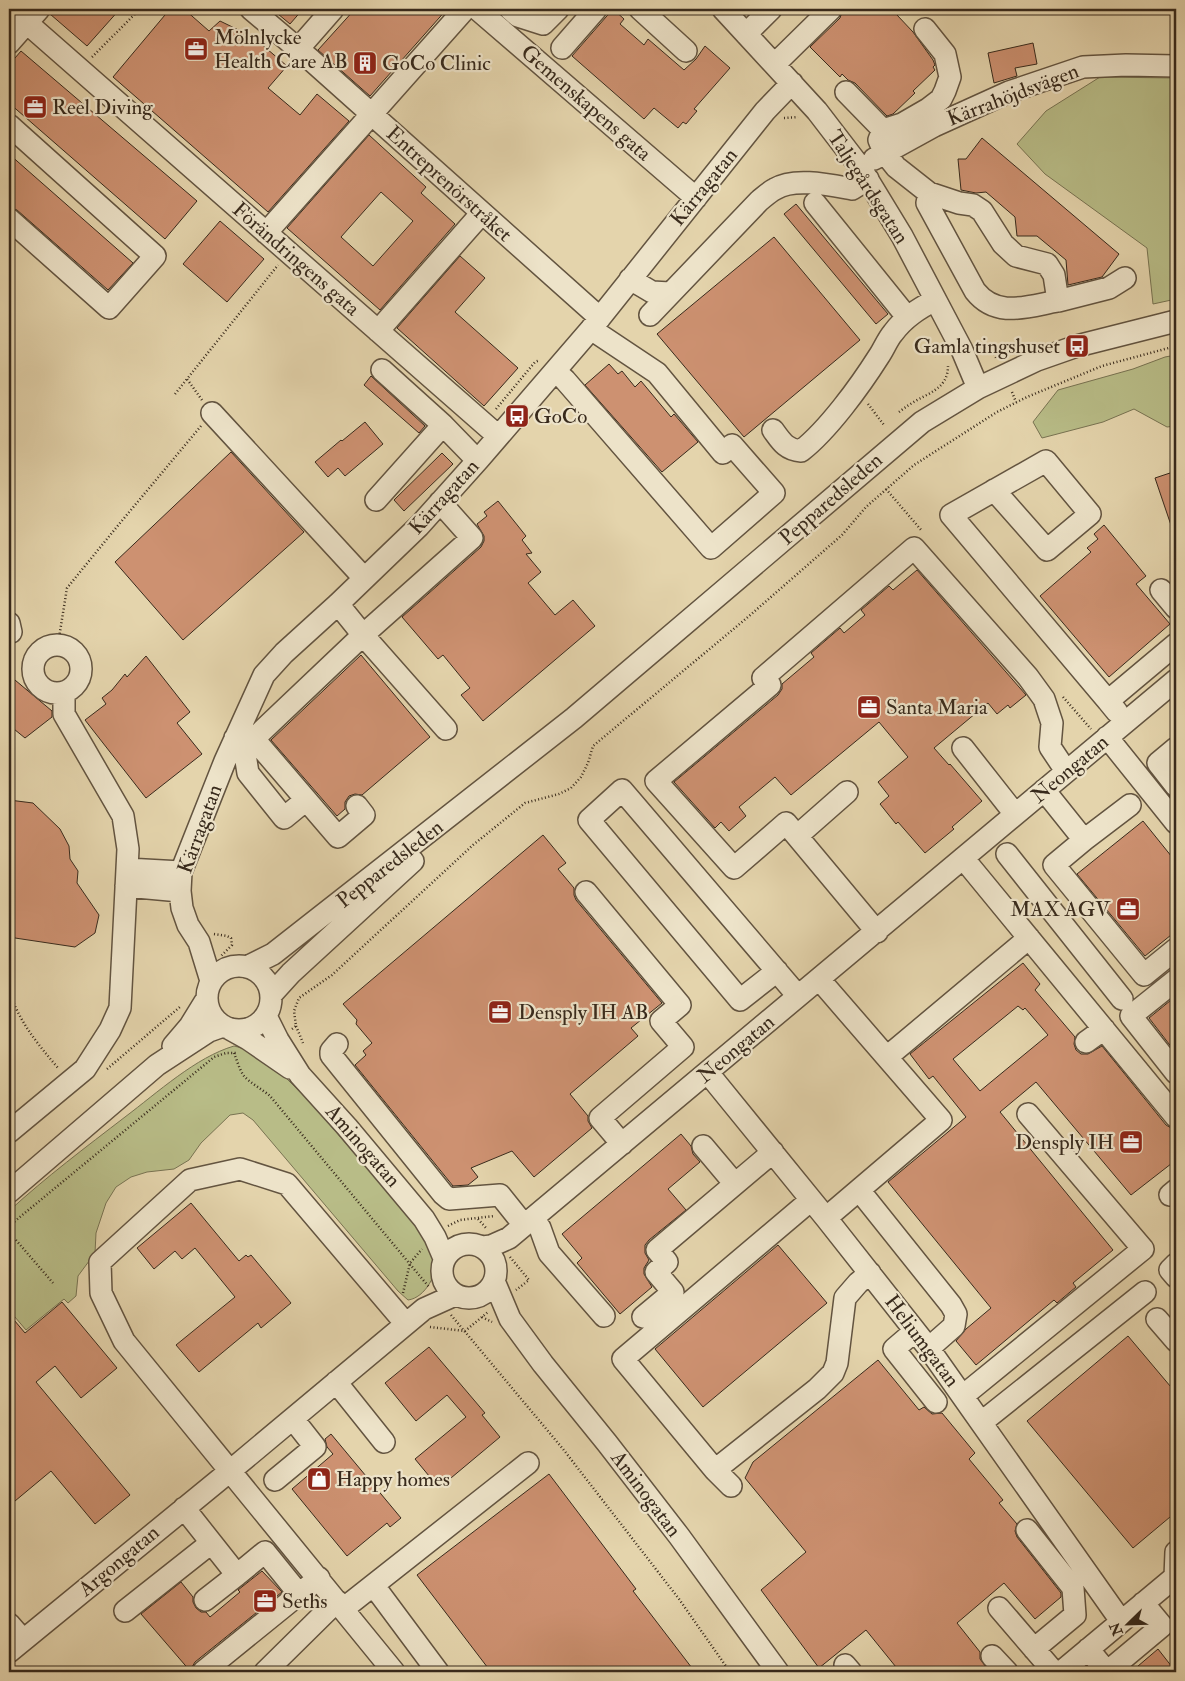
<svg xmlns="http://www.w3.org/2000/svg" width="1185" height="1681" viewBox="0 0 1185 1681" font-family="'IM FELL Double Pica',serif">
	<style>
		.green { fill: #b8bc87; stroke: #787352 }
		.building { fill: #cd9171; stroke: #382a1c; fill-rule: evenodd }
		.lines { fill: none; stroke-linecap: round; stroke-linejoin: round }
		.minor-casing { stroke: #635440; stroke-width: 24 }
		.path { stroke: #382a1c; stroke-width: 2.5; stroke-dasharray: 1 2.5; stroke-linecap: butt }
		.minor { stroke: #ede3c9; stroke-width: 21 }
		.labels { text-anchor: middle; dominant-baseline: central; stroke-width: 4.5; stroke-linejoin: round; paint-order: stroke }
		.poi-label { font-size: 21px; fill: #382a1c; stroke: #ede3c9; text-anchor: start }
		.street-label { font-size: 21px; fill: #382a1c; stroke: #ede3c9 }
	</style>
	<rect width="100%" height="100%" fill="#e4d4ac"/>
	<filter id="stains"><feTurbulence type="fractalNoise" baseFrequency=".004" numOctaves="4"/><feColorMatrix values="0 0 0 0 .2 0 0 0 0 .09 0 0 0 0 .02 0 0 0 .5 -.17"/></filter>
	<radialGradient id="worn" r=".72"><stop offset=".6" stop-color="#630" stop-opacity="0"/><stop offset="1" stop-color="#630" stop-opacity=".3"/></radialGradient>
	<path class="green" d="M1100,77L1176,78V299L1153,304L1147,248L1045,174L1017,144L1046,111Z
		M1176,355V426L1167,427L1134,409L1103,422L1042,438L1033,422L1058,390L1133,369L1165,357Z
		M234,1046L242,1048L281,1073L311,1103L425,1235C428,1242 433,1249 435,1257C439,1273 425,1298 408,1300L398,1291L253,1120L243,1113L230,1115L201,1143L189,1160L174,1169L147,1172L131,1177L116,1187L106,1203L96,1233L95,1253L78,1276L76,1296L68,1303L64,1299L26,1330L9,1310V1211C46,1177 86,1147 125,1117C157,1093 196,1057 234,1046Z"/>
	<path class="building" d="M51,9H120L87,46L50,14Z
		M170,9H184L209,31L220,21L253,37L287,66L268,88L300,115L317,94L349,121L268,212L113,77Z
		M272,9H303L290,24Z
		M355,9H447L370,96L318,50Z
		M613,9L624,19L620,24L644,45L648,39L684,70L696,59L705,46L730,68L694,109L697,111L686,124L683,122L678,128L654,108L644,119L572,56Z
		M843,9H904L897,15L913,32L933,60L935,65L933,67L935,70L913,91L915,93L893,114L887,116L855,83L848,80L842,74L840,77L810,47L840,18Z
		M1033,43L1037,64L1015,68L1017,76L994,83L988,53Z
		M21,51L197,201L165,239L9,103V65Z
		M369,135L426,187L421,193L455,224L380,310L287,228ZM381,192L413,221L373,266L341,237Z
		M982,138L1119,254L1102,277L1068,285L1066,260L1037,236H1017L1015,217L986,192L976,193L961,190L958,159H966Z
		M9,154L133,263L108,290L17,210L9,207Z
		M796,204L888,314L876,324L784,214Z
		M220,221L264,259L227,302L183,264Z
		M774,237L860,340L744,437L657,334Z
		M460,256L485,278L455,312L518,368L484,406L397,328Z
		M609,364L618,374L622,371L635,387L641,381L671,417L674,414L698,442L662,472L585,385Z
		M371,376L425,426L419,433L364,385Z
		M365,422L383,444L345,476L338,468L328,477L315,462L341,440L342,441Z
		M231,452L304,532L183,640L115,562Z
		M442,453L453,464L404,511L394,500Z
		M1176,471V533L1174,534L1155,478Z
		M498,501L526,536L522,540L532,553L526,554L541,572L528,583L555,615L573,600L595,626L483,721L461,695L470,688L443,655L438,659L402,617L481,547L484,541V536L477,524L487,516L484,512Z
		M1104,525L1146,576L1136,584L1170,624L1109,677L1040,596L1091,552L1087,548L1098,539L1094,534Z
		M917,570L1026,695L1010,708L1008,705L997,714L988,703L934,748L949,765L950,764L982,801L952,827L954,829L925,853L898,822L896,824L880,804L889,796L878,782L908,757L879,722L791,795L775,777L739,807L746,816L729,831L721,822L715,828L674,782L778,695L782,689V684L814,657L811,653L840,628L844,633L865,615L861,610L889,586L893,590Z
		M361,655L430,737L362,795L355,794L349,796L345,802V809L337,816L271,740Z
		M146,656L190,712L177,723L202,754L146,798L85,720L106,704L102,698L112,690L125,674L127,677Z
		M9,675L52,711V717L25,738L9,725Z
		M9,800L33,803L60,829L69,846L70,859L78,871L77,883L99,915L95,933L75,947L15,938L9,930Z
		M1143,821L1176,862V931L1145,956L1077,874Z
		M543,835L566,863L558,869L574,888V895L576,900L662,1003L631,1028L638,1036L570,1094L588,1116V1121L592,1128L534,1177L512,1151L471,1168L478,1177L468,1185L453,1186L355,1065L366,1055L363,1051L372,1043L356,1024L357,1020L343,1004Z
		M1023,963L1040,984L1035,990L1075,1037L1074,1044L1076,1050L1081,1054H1088L1102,1046L1166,1125L1171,1128L1176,1129V1160L1131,1195L1036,1082L1000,1112L1113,1250L1073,1283L1076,1287L1057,1303L1054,1300L976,1365L956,1341L966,1329L991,1308L888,1182L966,1117L933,1076L929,1079L910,1054ZM1018,1006L1023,1010L1025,1008L1048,1035L980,1091L953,1059Z
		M1176,996V1053L1149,1018Z
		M681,1134L691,1146L693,1154L700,1162L668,1189L686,1210L649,1240L645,1245V1253L649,1260L644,1268V1274L652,1287L620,1314L577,1263L582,1258L562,1234Z
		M191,1203L239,1261L246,1255L248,1257L251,1255L291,1303L261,1328L258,1323L199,1372L176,1345L235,1297L195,1248L182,1259L175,1251L154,1269L137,1248Z
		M778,1245L827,1303L703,1407L655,1349Z
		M62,1302L117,1368L81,1398L55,1366L36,1382L130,1495L95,1524L51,1471L9,1506V1314L25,1333Z
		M1128,1336L1176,1393V1512L1133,1548L1027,1421Z
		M429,1347L485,1413L482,1415L500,1437L439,1488L415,1459L466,1417L447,1395L416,1421L385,1383Z
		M878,1360L919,1410L924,1407L932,1414L942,1413L975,1453L969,1459L1003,1500L999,1503L1017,1524L1015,1531L1017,1537L1061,1593V1597L1035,1619L1004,1583L957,1623L980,1652V1659L990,1672H900L866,1630L819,1668L761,1590L806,1552L745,1478L753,1462Z
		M331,1434L401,1518L390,1527L387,1523L347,1556L292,1489L333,1454L327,1447L325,1439Z
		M549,1474L636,1589L633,1591L695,1672H491L417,1575Z
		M262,1571L282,1592L195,1662L192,1667L191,1672L141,1614L181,1582L193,1597V1602L196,1608L201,1612H206L210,1617L240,1592L238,1590Z
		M1158,1649L1176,1672H1131Z"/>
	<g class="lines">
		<defs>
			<path id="minor" d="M11,9L498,436
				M251,9L311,60L600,318
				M477,9L696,198
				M510,9L518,16L543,24L558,9
				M640,9L686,51
				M723,9L817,111L860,167L902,236L962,350L978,388
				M925,29L945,54L950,77L945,91L941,99L928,109L902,124L883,130L879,140L884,152L896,167L929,193L959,203L973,205L982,211L1003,244L1016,256L1047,264L1054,275L1058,301L1109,288L1125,278
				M746,34L771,9
				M9,43L39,9
				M562,48L596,9
				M298,49L333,9
				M775,64L831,9
				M846,92L883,130
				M9,125L155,256L109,308L9,219
				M874,159L934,126L1009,92L1083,67L1126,65L1176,66
				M929,193L927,203L975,291C997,319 1028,306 1058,301
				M815,203L907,317
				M266,233L465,9
				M630,279L652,292L670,293
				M650,315L759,201C764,197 769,192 775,189C794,177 830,185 852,189L868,179
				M378,331L481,214
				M382,370L443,425
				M555,371L565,380L711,548L774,493L732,445L723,453L657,373L591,329
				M212,413L364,578
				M773,430C781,441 786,450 801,451C828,430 860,386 879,356C884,349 887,340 893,333C904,318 918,309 935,300
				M994,490L1047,550L1090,514L1046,461L951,515L1108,701
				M376,500L443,425L477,460
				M440,502L472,538L363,635L446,729
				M1161,590L1176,608
				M9,623L11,632
				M33 669a24 24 0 1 1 48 0a24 24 0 1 1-48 0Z
				M1117,712L1108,701L1176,644
				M1107,737L1176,823
				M235,738L244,748L363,635L338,604
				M254,739L338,837L364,815L357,806
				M244,748L248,773L284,818L306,800
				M963,748L1015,814
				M1176,748L1158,763L1176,786
				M1044,790L1084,840L1054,865L1144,975L1176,949
				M797,836L847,792
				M1084,840L1130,805
				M1007,854L1122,999
				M963,858L1176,1117
				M127,869L181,872
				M126,886L180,891
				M586,892L680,1005L661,1021L683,1047L600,1118L622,1144
				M877,932L786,823L734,868L656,781L770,685L763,678L914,548L1028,677L1044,699L1052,723L1050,747L1066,771
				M207 998a32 32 0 1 1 64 0a32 32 0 1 1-64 0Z
				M247,967L273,954L574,718L922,422L978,388L1037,360L1077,346L1176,321
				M777,971L740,1000L589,820L622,790L798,996
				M819,979L941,1120L826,1218
				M1176,980L1131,1016L1176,1073
				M211,981L199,942L188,925L182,908L180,891L181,872L225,761L264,675L284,653L338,604L419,526L479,459L591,329L765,111L792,83
				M271,995L291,973L413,861
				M266,1016L278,1040L300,1075L347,1127L424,1219L435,1237L444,1258
				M230,1029L248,1039L290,1068
				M1086,1042L1104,1029
				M337,1044L331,1051V1055L443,1194L449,1199L500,1195L524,1225
				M173,1046L190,1026L206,1000
				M887,1057L1029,938
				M708,1073L826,1218L927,1346L1121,1621
				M9,1132L85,1069L110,1030L120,1008L128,849L123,816L64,714V693
				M703,1146L735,1184
				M859,1190L951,1305L956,1314L954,1326L929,1348
				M9,1192L157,1065L209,1031L223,1026
				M1170,1195L1176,1190
				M811,1200L623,1359L715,1470L817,1389L833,1373L837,1363L845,1298L858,1283L870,1273
				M533,1218L540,1228L549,1253L604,1316
				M442 1271a27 27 0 1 1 54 0a27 27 0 1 1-54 0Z
				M483,1247L491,1246L509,1238L1176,680
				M1176,1264L1170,1270L1176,1277
				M494,1281L510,1319L543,1364L607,1443L679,1536L778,1672
				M643,1317L673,1292L656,1272L667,1262L657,1250L773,1152
				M1157,1319L1176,1341
				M915,1331L894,1349L936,1402
				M336,1382L384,1442
				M964,1395L1143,1249L1028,1114
				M982,1422L1145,1292
				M715,1470L731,1486
				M275,1480L315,1447L293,1419
				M184,1508L237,1575L205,1600
				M1027,1530L1073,1588L1075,1615L1034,1649
				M237,1575L265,1552L299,1594
				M1175,1577L1176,1552
				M374,1586L438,1672
				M999,1608L1054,1672
				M343,1609L528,1463
				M125,1611L211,1543
				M9,1624L23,1640
				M1088,1649L1107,1672L1162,1626L1143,1603
				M9,1652L230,1471L424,1309L455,1295
				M992,1656L1007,1672
				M845,1665L851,1672
				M203,1672L319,1578
				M265,1672L337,1601
				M394,1672L124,1341L101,1293L100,1262L190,1180L240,1169L287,1184L406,1324
				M1061,1672L1176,1576"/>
		</defs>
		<use href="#minor" class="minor-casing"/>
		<path class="path" d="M92,57L140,9
			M784,118L798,117
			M981,346L987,350L992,349L997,360
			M1012,392L1016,402
			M175,394L187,379
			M202,400L187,379L278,265
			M868,404L884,425
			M496,409L535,362L540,360
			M899,412C903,409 907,406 912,403C928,393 948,389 948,366
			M886,489L922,531
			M58,644L67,588L120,523L201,426
			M1063,697L1091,729
			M214,934L227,936L231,938L232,945L221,956
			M9,990C19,1022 37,1043 58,1068
			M296,1026L303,1043
			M292,1029L296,1026L294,1011L299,998L332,975L473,845L525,803L559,794L571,788L581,777L588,763L593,746L748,617L842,535L866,507L914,465L997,412L1027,397L1102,366L1176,346
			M234,1053C237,1060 239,1069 244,1076C250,1083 262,1089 270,1096L429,1287
			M107,1069L181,1006
			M478,1219L487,1229
			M9,1226L214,1057L226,1053H236
			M448,1226L460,1220L494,1216
			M9,1232L53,1283
			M510,1257L529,1280L516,1290
			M403,1293L410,1263L422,1249
			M451,1315L563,1449L679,1599L730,1672
			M482,1317L492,1322
			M430,1327L465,1331L488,1312"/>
		<use href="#minor" class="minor"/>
	</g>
	<defs>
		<symbol id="office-square" viewBox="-11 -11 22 22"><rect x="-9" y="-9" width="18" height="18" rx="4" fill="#8f2418" stroke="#ede3c9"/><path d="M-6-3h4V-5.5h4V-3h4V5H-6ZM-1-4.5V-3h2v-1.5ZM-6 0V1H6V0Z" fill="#fff"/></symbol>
		<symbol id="building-square" viewBox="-11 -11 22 22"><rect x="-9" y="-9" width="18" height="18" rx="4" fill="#8f2418" stroke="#ede3c9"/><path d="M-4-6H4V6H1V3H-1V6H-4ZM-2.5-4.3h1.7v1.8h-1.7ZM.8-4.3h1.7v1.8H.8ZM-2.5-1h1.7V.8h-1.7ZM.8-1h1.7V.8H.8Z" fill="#fff"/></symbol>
		<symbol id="bus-square" viewBox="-11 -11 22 22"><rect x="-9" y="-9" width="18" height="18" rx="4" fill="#8f2418" stroke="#ede3c9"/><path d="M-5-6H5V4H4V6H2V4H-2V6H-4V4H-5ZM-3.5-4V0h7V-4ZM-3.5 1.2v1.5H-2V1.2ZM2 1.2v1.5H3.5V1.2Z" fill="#fff"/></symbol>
		<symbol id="shop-square" viewBox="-11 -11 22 22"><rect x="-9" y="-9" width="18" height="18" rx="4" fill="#8f2418" stroke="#ede3c9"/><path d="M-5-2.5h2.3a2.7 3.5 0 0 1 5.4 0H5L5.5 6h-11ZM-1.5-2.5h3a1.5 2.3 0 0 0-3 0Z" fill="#fff"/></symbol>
	</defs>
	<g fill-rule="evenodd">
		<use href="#office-square" x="182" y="35" width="28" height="28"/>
		<use href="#building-square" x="351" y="49" width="28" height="28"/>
		<use href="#office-square" x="21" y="93" width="28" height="28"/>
		<use href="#bus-square" x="1063" y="332" width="28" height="28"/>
		<use href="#bus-square" x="503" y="402" width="28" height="28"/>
		<use href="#office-square" x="855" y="693" width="28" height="28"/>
		<use href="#office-square" x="1114" y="895" width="28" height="28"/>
		<use href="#office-square" x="486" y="998" width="28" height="28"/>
		<use href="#office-square" x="1117" y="1128" width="28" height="28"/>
		<use href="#shop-square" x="305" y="1465" width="28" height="28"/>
		<use href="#office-square" x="251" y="1587" width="28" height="28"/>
	</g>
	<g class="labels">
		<g class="poi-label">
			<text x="214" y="37">Mölnlycke<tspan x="214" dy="24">Health Care AB</tspan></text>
			<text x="382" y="63">GoCo Clinic</text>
			<text x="52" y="107">Reel Diving</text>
			<text x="1060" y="346" text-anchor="end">Gamla tingshuset</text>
			<text x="534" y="416">GoCo</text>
			<text x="886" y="707">Santa Maria</text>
			<text x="1110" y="909" text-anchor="end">MAX AGV</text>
			<text x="518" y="1012">Densply IH AB</text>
			<text x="1114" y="1142" text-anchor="end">Densply IH</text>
			<text x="336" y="1479">Happy homes</text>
			<text x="282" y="1601">Seths</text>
		</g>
		<g class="street-label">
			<text transform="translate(1013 95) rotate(-21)">Kärrahöjdsvägen</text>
			<text transform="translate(586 103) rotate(41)">Gemenskapens gata</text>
			<text transform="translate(449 184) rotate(42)">Entreprenörstråket</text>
			<text transform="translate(704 187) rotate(-51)">Kärragatan</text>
			<text transform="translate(868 187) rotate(57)">Taljegårdsgatan</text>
			<text transform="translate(296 259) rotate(41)">Förändringens gata</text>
			<text transform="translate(444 497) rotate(-48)">Kärragatan</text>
			<text transform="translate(831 499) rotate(-41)">Pepparedsleden</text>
			<text transform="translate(1070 769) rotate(-40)">Neongatan</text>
			<text transform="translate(200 829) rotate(-70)">Kärragatan</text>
			<text transform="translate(390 864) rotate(-38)">Pepparedsleden</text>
			<text transform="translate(736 1049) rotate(-40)">Neongatan</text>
			<text transform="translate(363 1146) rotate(49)">Aminogatan</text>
			<text transform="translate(922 1341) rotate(53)">Heliumgatan</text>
			<text transform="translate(646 1494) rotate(53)">Aminogatan</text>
			<text transform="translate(119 1561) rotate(-40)">Argongatan</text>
		</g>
	</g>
	<rect width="1185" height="1681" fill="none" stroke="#e4d4ac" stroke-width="30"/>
	<rect x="10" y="10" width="1165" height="1661" fill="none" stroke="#382a1c" stroke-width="2.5"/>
	<rect x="15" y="15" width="1155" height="1651" fill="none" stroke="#382a1c"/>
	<g transform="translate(1128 1624) rotate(247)" stroke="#ede3c9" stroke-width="4" paint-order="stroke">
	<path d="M0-4L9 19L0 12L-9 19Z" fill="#382a1c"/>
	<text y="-8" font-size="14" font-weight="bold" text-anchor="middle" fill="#382a1c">N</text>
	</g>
	<rect width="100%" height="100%" filter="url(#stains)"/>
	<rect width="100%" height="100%" fill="url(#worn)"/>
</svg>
